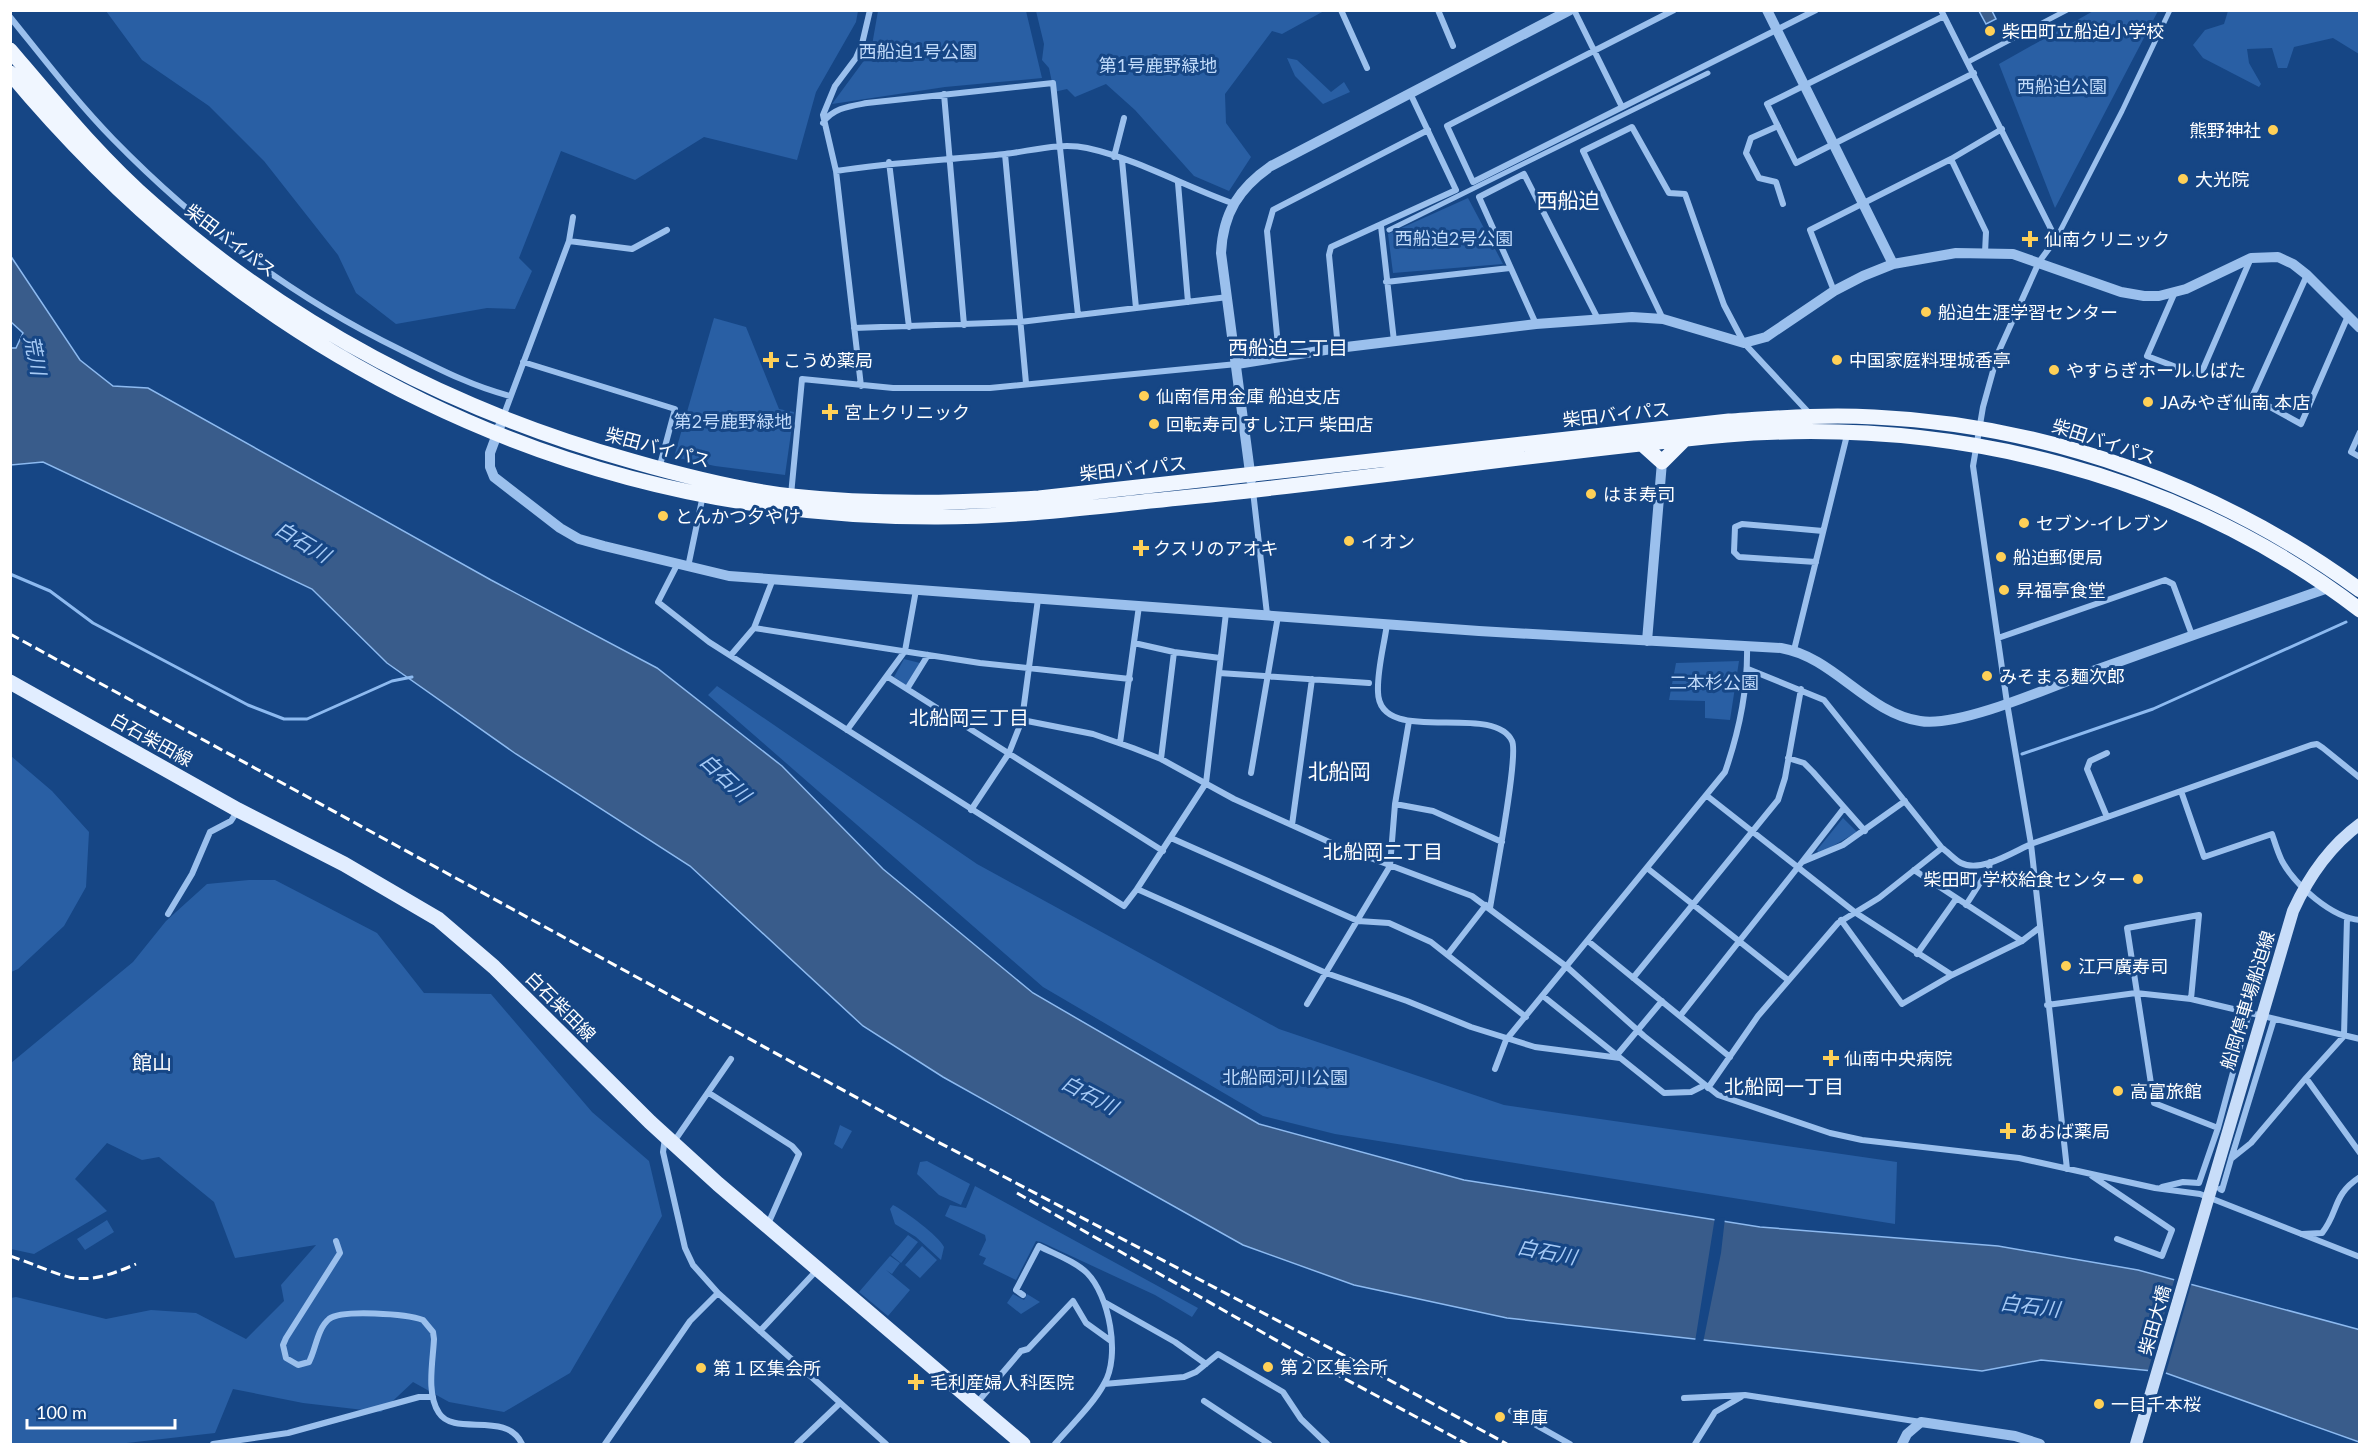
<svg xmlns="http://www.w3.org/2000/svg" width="2370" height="1455" viewBox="0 0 2370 1455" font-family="Lato,'Noto Sans JP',sans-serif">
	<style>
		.green { fill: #295fa4 }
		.water { fill: #395c8b; stroke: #8dbaf0; stroke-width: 1.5 }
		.pier { fill: #164685 }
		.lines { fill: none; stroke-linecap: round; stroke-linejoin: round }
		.stream { stroke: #8dbaf0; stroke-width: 3 }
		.pedestrian { stroke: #9bc0ed; stroke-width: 5 }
		.minor { stroke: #9bc0ed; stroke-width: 6 }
		.tertiary { stroke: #9bc0ed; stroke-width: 10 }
		.secondary { stroke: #c8ddf9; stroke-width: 12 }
		.primary { stroke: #e1edff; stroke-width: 15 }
		.trunk { stroke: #f0f6ff; stroke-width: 15 }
		.rail { stroke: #fff; stroke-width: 3; stroke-dasharray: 10 4.5; stroke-linecap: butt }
		.poi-dot { fill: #ffd057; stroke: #164685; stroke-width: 2 }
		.labels { text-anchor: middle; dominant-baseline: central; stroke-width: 6; stroke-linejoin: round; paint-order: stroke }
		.poi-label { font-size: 18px; fill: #fff; stroke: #164685; text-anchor: start }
		.park-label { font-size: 18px; fill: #c0dafa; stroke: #164685 }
		.street-label { font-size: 18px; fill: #fff; stroke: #164685 }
		.neighbourhood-label { font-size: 20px; fill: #fff; stroke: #164685 }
		.water-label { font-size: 20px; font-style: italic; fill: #a6caf5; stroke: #164685 }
		.quarter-label { font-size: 21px; fill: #fff; stroke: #164685 }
	</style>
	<rect width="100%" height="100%" fill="#164685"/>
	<path class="green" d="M2095,10L2158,11L2055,208L1999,64Z
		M106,11H858L856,22L816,92L797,160L704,137L635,180L561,151L519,258L532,271L515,309L487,308L396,324L356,293L338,255L264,161L209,106L142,60Z
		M948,11H1026L1042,78L945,87L832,104L871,51L878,11Z
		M1036,11H1324L1282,34L1272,31L1225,94L1226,123L1251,157L1229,191L1194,176L1135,110L1106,84L1075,97L1067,89L1054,92L1049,68L1042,60L1044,44Z
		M2228,11H2359V106V54L2333,38L2294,47L2287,68H2278L2272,48L2247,49L2249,63L2261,84L2259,87L2203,58L2193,45L2205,30L2224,24Z
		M1287,58L1297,60L1331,92L1344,82L1350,92L1323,104L1295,76Z
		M1468,198L1503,264L1393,273L1388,234Z
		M714,318L746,327L779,409L794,412L785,475L715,466L674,457Z
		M904,659L920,663L907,686L894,677Z
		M1739,661L1730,720L1705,718V701L1669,700L1676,663Z
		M717,686L977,864L1279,1029L1504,1105L1897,1162L1895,1224L1335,1134L1263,1116L1043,987L708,695Z
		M11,756L52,791L89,832L86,887L64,926L18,969L11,972Z
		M1843,818L1857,832L1819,854L1817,850Z
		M249,880H275L377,933L424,993L491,994L592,1112L649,1161L662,1216L570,1373L504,1412L449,1402L413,1382L381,1412L303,1403L233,1389L215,1433L118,1444H11V1298L16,1297L106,1319L151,1310L196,1313L246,1339L284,1301L281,1285L316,1245L235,1258L214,1202L159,1157L142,1160L107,1143L75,1179L107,1211L34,1254L11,1249V1063L133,962L166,921L207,884Z
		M840,1125L852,1131L842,1149L834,1144Z
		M927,1161L970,1184L961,1205L939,1195L917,1174L920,1162Z
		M975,1186L1198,1308L1192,1317L1155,1295L1041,1242L1036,1241L1016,1280L983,1264L986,1258L979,1255L986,1240L985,1235L945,1216L950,1205L966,1208Z
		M893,1205C905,1211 939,1236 944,1247L941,1260L916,1237L895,1224L890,1209Z
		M107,1220L114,1232L85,1250L77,1239Z
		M908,1235L918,1242L901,1263L891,1255Z
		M922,1246L937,1260L920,1278L905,1265Z
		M890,1256L900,1263L892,1274L886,1270L910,1290L888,1316L859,1292Z
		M1013,1294L1024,1300L1027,1294L1040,1302L1021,1314L1007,1303Z"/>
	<path class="water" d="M1979,11H1992L1996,19L1986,24Z
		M10,255L80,360L113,386L148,388L491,580L657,668L782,766L883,869L1033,993L1259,1124L1464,1180L1760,1227L1998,1246L2138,1270L2357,1329L2360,1330L2359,1442L2163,1372L2041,1360L1982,1371L1507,1318L1354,1285L1243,1245L943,1077L863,1026L690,866L516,754L387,663L312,589L43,462L11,465V348H16L23,333L11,322Z"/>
	<path class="pier" d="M1715,1217L1725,1218L1721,1253L1703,1343L1695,1342Z
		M2175,1277L2192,1282L2165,1376L2147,1374Z"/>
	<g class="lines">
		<path class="stream" d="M10,574L50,591L93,623L248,705L284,719H307L392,681L412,677
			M2022,754L2153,709L2346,622"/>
		<path class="pedestrian" d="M1968,62L2067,10
			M1389,230L1708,73
			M2056,239L2122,111L2170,10"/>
		<path class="minor" d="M1341,10L1367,68
			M1438,10L1453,46
			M1574,10L1622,107
			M1674,10L1447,126L1473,182L1816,10
			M1941,10L2056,239L2039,262L1998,353L1983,407L1973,466L2007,703L2031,844L2067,1169
			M1944,16L1767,104L1796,163L1974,73
			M10,17C44,59 76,101 113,139C196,224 294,298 401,350C437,368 471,386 510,396
			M944,94L964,325
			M823,123C832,108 851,106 867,103L1053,83L1078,315
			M1778,126L1751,138L1746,153L1759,178L1776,182L1783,204
			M1005,154L1026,383
			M1114,157L1124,118
			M1951,159L1986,232L1985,253
			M1122,160L1136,308
			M889,162L909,327
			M836,171C892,162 948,160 1005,154C1031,151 1060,142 1087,148C1137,159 1184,186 1232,203
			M1178,183L1188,302
			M1381,226L1394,341
			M569,241L632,249L667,230
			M2307,275L2252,397L2301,424L2348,316
			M1386,282L1510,268
			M1834,291L1810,230L1951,159L2002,129
			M2175,292L2147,356L2200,376L2251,258
			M1663,319L1583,151L1632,127L1669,193L1685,194L1724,305L1744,343L1810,414
			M1536,324L1479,197L1524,174L1598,319
			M854,328L1020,322L1228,297
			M1338,348L1329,255L1331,247L1456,190L1410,93
			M1279,356L1267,231L1273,210L1428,130
			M523,362L675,409L659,469
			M861,386L836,171L823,115L835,86L856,58L862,44L870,10
			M503,417L569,241L573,217
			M2360,432L2351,452L2360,457
			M1253,491L1267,614
			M791,495L802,379L893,388H990L1237,364
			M1816,562L1739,557L1734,552L1735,527L1742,524L1823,531
			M677,565L658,602L709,642L1124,906L1137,889
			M688,567L703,495
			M773,579L754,628L980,663L1130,679
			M1226,613L1206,783L1137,889L1326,973L1407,1001L1471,1027L1535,1047L1620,1058
			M1387,624C1384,646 1377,670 1378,692C1379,748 1493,701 1512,741C1519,755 1494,883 1490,908
			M1998,638L2165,580L2173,584L2192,635
			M1134,643L1174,652L1220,658
			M1794,650L1847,435
			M731,655L754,628
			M1748,669L1824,700L1942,848C1948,852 1955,860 1961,863C1981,873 2013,852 2031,844L2311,745L2317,744L2323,748L2360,778
			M1219,673L1369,683
			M888,677L1163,851
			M907,689L928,655
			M1022,720L1093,734L1133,748L1161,759L1234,799L1336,845L1472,896L1567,967L1644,1036L1718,1095L1830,1133L1862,1140L2019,1158L2155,1188L2200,1194L2360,1257
			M847,730L905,651L916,590
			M1120,743L1139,606
			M1788,758L1804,763L1813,772L1865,831
			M1161,759L1174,652
			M1251,773L1278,616
			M2181,791L2204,857L2272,834C2275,843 2278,853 2282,861C2295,885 2332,918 2360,920
			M1706,795L1856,913L1952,975L2022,941L2039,928
			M1395,804L1433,811L1502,842
			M971,810L1009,753L1022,720L1038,599
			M2107,817L2087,769L2090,761L2107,753
			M1292,825L1312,679
			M1171,838L1358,921L1389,923L1431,942L1526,1017
			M1802,862L1844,808
			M1647,868L1788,980
			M1914,870L2022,941
			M1966,905L1989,869L1990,862
			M168,914L192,874L210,832L231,821L238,810
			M2347,918L2344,1036L2306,1078L2360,1153
			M1841,920L1902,1004L1952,975
			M1588,941L1730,1057
			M1448,954L1486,905
			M1917,954L1956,899
			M1633,978L1778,800L1785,778L1801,689
			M1543,996L1664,1093L1691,1092L1705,1085
			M2191,999L2199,915L2127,928L2154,1103L2218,1128
			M1307,1004L1390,866L1395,804L1409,721
			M2047,1005L2136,993L2191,999L2360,1039
			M1680,1016L1802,862L1843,845L1905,801
			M1617,1055L1662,1001
			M1495,1069L1506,1040L1725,772C1739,732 1748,689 1747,646
			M1708,1088L1758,1016L1838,923L1879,898L1942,848
			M709,1093L792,1146L799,1154L768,1224
			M665,1138L663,1152L685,1248L693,1265L718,1293L886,1444
			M673,1143L731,1059
			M2231,1159L2274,1019
			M2092,1176L2172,1230L2162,1256L2117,1239
			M2162,1187L2183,1182L2199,1183L2218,1128L2249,1013
			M2220,1189L2222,1190L2231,1159L2251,1143L2306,1078
			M2302,1234L2322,1233C2339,1212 2332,1195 2360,1177
			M336,1241L340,1253L286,1338L283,1345L286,1358L298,1365L309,1362C316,1349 317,1329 329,1319C342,1309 407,1314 423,1320L433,1332L434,1339C433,1361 426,1394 439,1413C454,1437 507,1410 522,1444
			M1023,1295L1016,1290L1039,1246C1054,1254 1075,1261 1087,1273C1109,1295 1121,1356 1104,1384C1092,1406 1071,1425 1055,1444
			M1106,1303L1175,1342L1206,1364
			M760,1331L817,1270
			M1104,1384L1184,1377L1196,1372L1218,1354L1283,1392L1301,1419L1327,1444
			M1684,1398L1745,1395L1921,1422
			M1204,1401L1269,1444
			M976,1404L1021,1351L1028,1349L1073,1301L1086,1323L1111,1341
			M1511,1411L1570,1444
			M213,1444L288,1433L419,1397H433
			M605,1444L690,1321L718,1293
			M797,1444L840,1403
			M1695,1444L1715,1412L1741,1397"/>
		<path class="tertiary" d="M1767,10L1893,264
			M1237,364L1338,348L1536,324L1632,317L1663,319L1744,343L1766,337L1834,291L1863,276L1893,264L1956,253L2013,254L2121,292L2144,296H2159L2186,289L2251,258L2278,257L2293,264L2307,275L2360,328
			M500,426L490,453V467L494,477L560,528L579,539L604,546L729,576L1479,631L1781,648C1834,657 1867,713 1920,721C1959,728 2053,686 2093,671C2171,643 2250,615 2328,588
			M1251,480L1221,253C1223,213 1239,188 1271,166L1570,10
			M1647,641L1662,462
			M1902,1444L1907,1434L1921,1422L2015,1436L2040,1444"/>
		<path class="secondary" d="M2136,1444L2293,911C2308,878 2330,846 2360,824"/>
		<path class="primary" d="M10,682L238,810L344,864L438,919L494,967L650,1122L718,1184L1023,1444"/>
		<path class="trunk" d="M10,50C56,104 101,159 154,205C294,328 453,411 632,461C684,476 738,490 792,496C875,505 956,503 1039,498L1729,421C1777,418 1826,414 1874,417C2048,425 2219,487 2360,590
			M10,73C245,355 568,518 938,517C1019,517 1100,506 1180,498C1363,480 1545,452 1727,435C1951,417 2180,472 2360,610
			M1642,444L1662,462L1685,439"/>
		<path class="rail" d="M10,634L936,1141L1345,1356L1507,1444
			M1017,1193L1334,1373L1467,1444
			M10,1256C69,1276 75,1291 136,1264"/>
	</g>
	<g class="poi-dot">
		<circle cx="1990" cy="31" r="6"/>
		<circle cx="2273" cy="130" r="6"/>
		<circle cx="2183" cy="179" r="6"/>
		<path d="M2027 230h6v6h6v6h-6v6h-6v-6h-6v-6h6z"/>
		<circle cx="1926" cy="312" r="6"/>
		<path d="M768 351h6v6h6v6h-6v6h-6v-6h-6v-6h6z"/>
		<circle cx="1837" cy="360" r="6"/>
		<circle cx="2054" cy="370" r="6"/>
		<circle cx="1144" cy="396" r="6"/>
		<circle cx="2148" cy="402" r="6"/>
		<path d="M827 403h6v6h6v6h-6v6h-6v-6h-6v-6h6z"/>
		<circle cx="1154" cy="424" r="6"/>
		<circle cx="1591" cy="494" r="6"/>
		<circle cx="663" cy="516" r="6"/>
		<circle cx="2024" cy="523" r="6"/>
		<circle cx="1349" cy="541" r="6"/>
		<path d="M1138 539h6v6h6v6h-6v6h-6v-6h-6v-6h6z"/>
		<circle cx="2001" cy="557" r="6"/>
		<circle cx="2004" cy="590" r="6"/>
		<circle cx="1987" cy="676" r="6"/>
		<circle cx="2138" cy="879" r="6"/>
		<circle cx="2066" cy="966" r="6"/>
		<path d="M1828 1049h6v6h6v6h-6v6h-6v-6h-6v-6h6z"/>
		<circle cx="2118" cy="1091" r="6"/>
		<path d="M2005 1122h6v6h6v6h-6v6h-6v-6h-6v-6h6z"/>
		<circle cx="1268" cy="1367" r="6"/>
		<circle cx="701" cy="1368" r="6"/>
		<path d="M913 1373h6v6h6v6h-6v6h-6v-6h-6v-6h6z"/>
		<circle cx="2099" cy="1404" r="6"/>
		<circle cx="1500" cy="1417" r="6"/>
	</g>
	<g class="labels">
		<g class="poi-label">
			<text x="2002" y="31">柴田町立船迫小学校</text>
			<text x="2261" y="130" text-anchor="end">熊野神社</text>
			<text x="2195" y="179">大光院</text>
			<text x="2044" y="239">仙南クリニック</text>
			<text x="1938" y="312">船迫生涯学習センター</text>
			<text x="783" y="360">こうめ薬局</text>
			<text x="1849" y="360">中国家庭料理城香亭</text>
			<text x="2066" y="370">やすらぎホールしばた</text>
			<text x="1156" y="396">仙南信用金庫 船迫支店</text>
			<text x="2160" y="402">JAみやぎ仙南 本店</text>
			<text x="844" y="412">宮上クリニック</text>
			<text x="1166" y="424">回転寿司 すし江戸 柴田店</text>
			<text x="1603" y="494">はま寿司</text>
			<text x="675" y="516">とんかつ夕やけ</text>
			<text x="2036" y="523">セブン-イレブン</text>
			<text x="1361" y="541">イオン</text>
			<text x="1153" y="548">クスリのアオキ</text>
			<text x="2013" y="557">船迫郵便局</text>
			<text x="2016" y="590">昇福亭食堂</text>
			<text x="1999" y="676">みそまる麺次郎</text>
			<text x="2126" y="879" text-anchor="end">柴田町 学校給食センター</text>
			<text x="2078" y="966">江戸廣寿司</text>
			<text x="1844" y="1058">仙南中央病院</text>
			<text x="2130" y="1091">高富旅館</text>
			<text x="2020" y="1131">あおば薬局</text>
			<text x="1280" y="1367">第２区集会所</text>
			<text x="713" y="1368">第１区集会所</text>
			<text x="930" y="1382">毛利産婦人科医院</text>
			<text x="2111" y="1404">一目千本桜</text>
			<text x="1512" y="1417">車庫</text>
		</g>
		<g class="park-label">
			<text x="918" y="51">西船迫1号公園</text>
			<text x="1158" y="65">第1号鹿野緑地</text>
			<text x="2062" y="86">西船迫公園</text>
			<text x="1454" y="238">西船迫2号公園</text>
			<text x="733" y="421">第2号鹿野緑地</text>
			<text x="1714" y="682">二本杉公園</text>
			<text x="1285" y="1077">北船岡河川公園</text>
		</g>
		<g class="street-label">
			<text transform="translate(231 240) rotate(37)">柴田バイパス</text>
			<text transform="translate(1616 414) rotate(-6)">柴田バイパス</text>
			<text transform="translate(2104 441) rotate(18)">柴田バイパス</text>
			<text transform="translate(658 447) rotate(15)">柴田バイパス</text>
			<text transform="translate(1133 468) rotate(-6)">柴田バイパス</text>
			<text transform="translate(152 739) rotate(29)">白石柴田線</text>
			<text transform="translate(2247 1000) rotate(-73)">船岡停車場船迫線</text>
			<text transform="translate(561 1006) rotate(45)">白石柴田線</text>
			<text transform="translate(2154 1320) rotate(-74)">柴田大橋</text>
		</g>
		<g class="neighbourhood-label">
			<text x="1288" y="347">西船迫二丁目</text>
			<text x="969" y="717">北船岡三丁目</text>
			<text x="1383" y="851">北船岡二丁目</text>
			<text x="152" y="1062">館山</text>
			<text x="1784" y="1086">北船岡一丁目</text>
		</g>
		<g class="water-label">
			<text transform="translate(36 355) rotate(79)">荒川</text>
			<text transform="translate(303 541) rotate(31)">白石川</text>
			<text transform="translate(726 777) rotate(43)">白石川</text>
			<text transform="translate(1090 1094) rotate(28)">白石川</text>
			<text transform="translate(1547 1251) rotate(11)">白石川</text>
			<text transform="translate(2030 1305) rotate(7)">白石川</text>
		</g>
		<g class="quarter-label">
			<text x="1568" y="199">西船迫</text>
			<text x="1339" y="770">北船岡</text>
		</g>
	</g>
	<rect width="2370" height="1455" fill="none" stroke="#ffffff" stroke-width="24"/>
	<path d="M27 1419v9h148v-9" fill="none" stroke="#ffffff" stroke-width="3"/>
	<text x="36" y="1419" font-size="18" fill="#ffffff" stroke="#164685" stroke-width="4.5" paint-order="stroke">100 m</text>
</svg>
